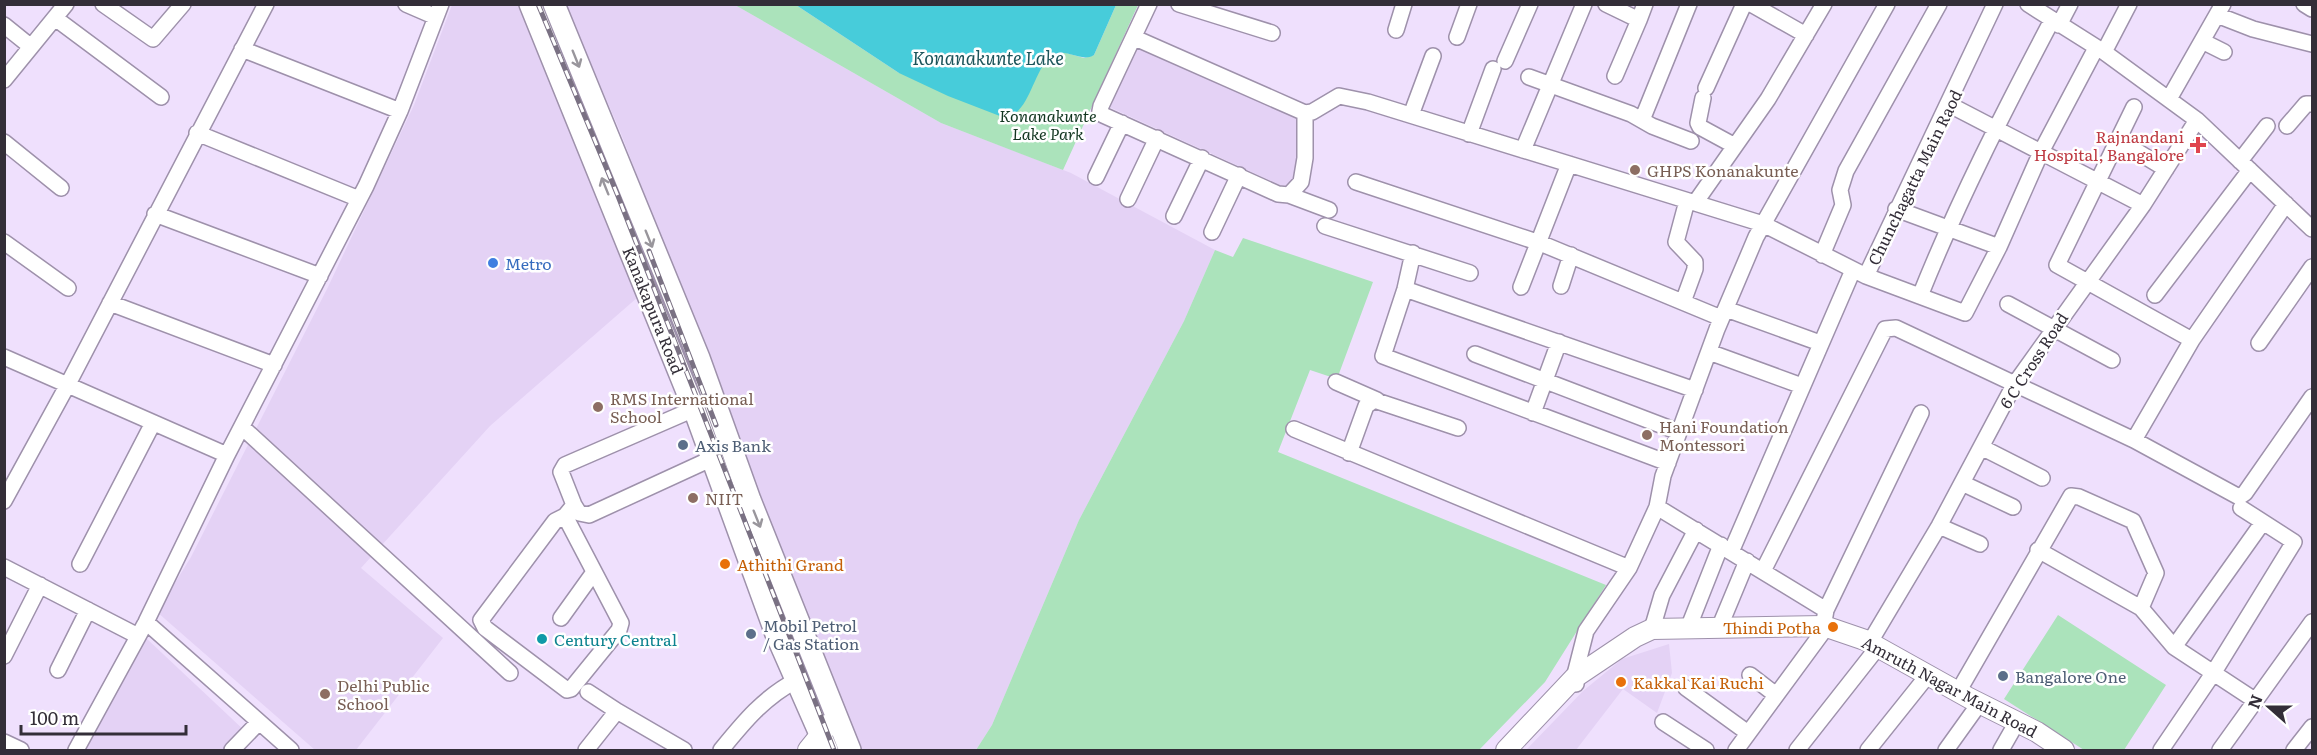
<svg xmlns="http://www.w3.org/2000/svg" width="2317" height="755" viewBox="0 0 2317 755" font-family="Literata,serif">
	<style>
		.built { fill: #e4d2f5 }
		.green { fill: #abe3bb }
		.water { fill: #47ccda }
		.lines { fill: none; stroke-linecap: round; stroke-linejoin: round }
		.minor-casing { stroke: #9e91ab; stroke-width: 18 }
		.major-casing { stroke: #9e91ab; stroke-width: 22 }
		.highway-casing { stroke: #9e91ab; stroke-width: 24 }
		.minor { stroke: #fff; stroke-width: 15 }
		.major { stroke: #fff; stroke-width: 20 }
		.highway { stroke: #fff; stroke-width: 21 }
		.rail-casing { stroke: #7a7183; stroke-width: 5 }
		.rail { stroke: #fff; stroke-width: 3; stroke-dasharray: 9; stroke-linecap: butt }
		.oneway { stroke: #99969c }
		.health-dot { fill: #e0444e; stroke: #fff; stroke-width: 2 }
		.education-dot { fill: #8d6e63; stroke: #fff; stroke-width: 2 }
		.shop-dot { fill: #3f7fe0; stroke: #fff; stroke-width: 2 }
		.service-dot { fill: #5c6f8a; stroke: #fff; stroke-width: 2 }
		.food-dot { fill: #e8710a; stroke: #fff; stroke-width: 2 }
		.culture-dot { fill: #0f9aa8; stroke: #fff; stroke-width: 2 }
		.labels { text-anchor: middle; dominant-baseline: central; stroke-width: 5; stroke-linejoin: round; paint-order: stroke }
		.park-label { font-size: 16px; font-style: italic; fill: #10341e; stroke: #fff }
		.health-label { font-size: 16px; fill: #be3a42; stroke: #fff; text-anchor: end }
		.education-label { font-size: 16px; fill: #785e54; stroke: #fff; text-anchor: start }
		.street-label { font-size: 16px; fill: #332e38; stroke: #fff }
		.shop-label { font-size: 16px; fill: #366cbe; stroke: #fff; text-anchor: start }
		.service-label { font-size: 16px; fill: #4e5e75; stroke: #fff; text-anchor: start }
		.food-label { font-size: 16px; fill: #c56008; stroke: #fff; text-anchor: start }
		.culture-label { font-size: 16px; fill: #0d838f; stroke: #fff; text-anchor: start }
		.water-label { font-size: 18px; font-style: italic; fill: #1c545a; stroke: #fff }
	</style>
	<rect width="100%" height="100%" fill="#efe0fd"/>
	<path class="built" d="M452,5H521L638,297L490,426L361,568L443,638L356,750H315L157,612L191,557L328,287L414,105Z
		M565,5H735L941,123L1071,173L1215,250L1184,321L1079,520L992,725L976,750H858L620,131Z
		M1139,44L1301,118V164L1289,189L1107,106Z
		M146,638L246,732L228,750H83Z
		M1669,644L1672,673L1657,713L1623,689L1576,750H1526L1583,691L1622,659Z"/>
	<path class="green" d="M735,5H796L899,73L1047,60L1063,52L1084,58L1094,55L1116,5H1138L1063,170L941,123Z
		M1243,238L1373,282L1337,379L1310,370L1278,452L1606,585L1545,682L1479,750H976L992,725L1079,520L1184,321L1215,250L1233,257Z
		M2058,615L2166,685L2124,750H2084L2004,699Z"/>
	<path class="water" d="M796,5H1116L1094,55C1079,64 1064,44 1049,58C1033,73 1029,114 1005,118L948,96L899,73Z"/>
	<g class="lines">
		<defs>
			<path id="minor" d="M103,4L153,39L183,4
				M406,4L436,17
				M1149,4L1101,106L1100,111L1103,115L1278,194L1289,195L1301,182L1305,158V113
				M1179,4L1272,33
				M1606,4L1639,20L1645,4
				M1751,4L1806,35
				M2028,4L2104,52L2197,120L2312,229
				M2304,4L2312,9
				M2217,15L2253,29L2312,44
				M55,18L161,97
				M4,25L30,46
				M2059,25L2070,4
				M1396,30L1404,4
				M1457,37L1469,4
				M1135,38L1305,113L1312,112L1339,96L1368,102L1763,224L1866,276L1995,4
				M2202,41L2224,52
				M242,49L400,111
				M2104,52L2129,4
				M1505,61L1530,4
				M1615,76L1639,20
				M1529,77L1631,114L1652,126L1691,141
				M4,80L66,4
				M1706,88L1744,4
				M1703,98L1698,123L1700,127L1735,146
				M2169,99L2223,4
				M1950,105L2143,205
				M2134,107L2057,265L2192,340
				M1411,115L1433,56
				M1642,120L1689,4
				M2287,126L2306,104H2312
				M197,133L359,199
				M1469,134L1493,69
				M2118,140L2166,169
				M4,142L61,188
				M1523,150L1584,4
				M2240,161L2267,126
				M1096,177L1122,123
				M1356,182L1540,243L1721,318
				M1289,195L1329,210
				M1128,199L1157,138
				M1695,203L1768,99L1824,4
				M1896,209L1999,247
				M155,214L320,276
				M1174,216L1202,158
				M1325,226L1470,273
				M1212,232L1239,175
				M4,242L68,288
				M1413,253L1405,289L1383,356L1668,463
				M1822,255L1843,205L1840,190L1846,171L1939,4
				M1866,276L1965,313L1999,247L2041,152L2096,48
				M1561,286L1571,255
				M1521,287L1569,164
				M1405,289L1695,390
				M2155,295L2250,170
				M1920,296C1958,201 2004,111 2052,20
				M1683,302L1695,269V262L1676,242L1687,201
				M110,303L274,365
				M2008,304L2112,360
				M1726,309L1820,343
				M2259,343L2312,267
				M1709,352L1802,386
				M1475,354L1679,432
				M4,357L227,455
				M1336,382L1377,400
				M1533,413L1559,342
				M242,427L510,673
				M1294,429L1629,568
				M2134,440L2192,340L2286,204
				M1981,447L2042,478
				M1349,453L1366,406L1374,400L1458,428
				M1962,483L2013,507
				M4,501L67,386L266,4
				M574,505L579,513L589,515L713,458
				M1657,507L1826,610
				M565,516L555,521L481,620L485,628L567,690L571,689L619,630L621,623L565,516L574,505L561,472L565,465L694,409
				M1939,526L1980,544
				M2038,550L2141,608L2174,647L2256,701
				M1731,552L1853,270
				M80,564L153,423
				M4,567L138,636
				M1763,571L1885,329L1896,328L2134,440L2239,497L2245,493L2312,397
				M561,618L594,572
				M146,622L291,750
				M1689,626L1721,545
				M1720,626L1747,561
				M1652,629L1662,595L1696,530
				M1870,642L1939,526L2014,385L2143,205L2197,120
				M2174,647L2263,522
				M4,656L40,585
				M58,670L88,610
				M1750,675L1776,695
				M1576,684L1574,678L1586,631L1629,568L1657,507L1663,476L1717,329L1756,237L1887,4
				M1686,688L1748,733
				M588,692L617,711
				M1958,692L2071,496L2079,497L2133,521L2156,573L2141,608
				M1663,722L1706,750
				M4,742L21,750
				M76,750L146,622L227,455L366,186L400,111L441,4
				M232,750L259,722
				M586,750L617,711L684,750
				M721,750C743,723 764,697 797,680
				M1736,750L1822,633L1826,610L1921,413
				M1797,750L1878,647
				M1868,750L1928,675
				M1946,750L1979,704
				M2001,750L2017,722
				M2161,750L2214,672L2294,542L2241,508
				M2220,750L2312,622
				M2294,750L2312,727"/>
			<path id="major" d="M808,750L829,724
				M1506,750L1574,678L1635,637L1652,629L1824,626L1865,640L1969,698L2037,732L2064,750"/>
			<path id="highway" d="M530,4L694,409L776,634L827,750
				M554,4L699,358L750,500L850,750"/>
		</defs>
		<use href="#minor" class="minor-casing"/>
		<use href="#major" class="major-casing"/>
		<use href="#highway" class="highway-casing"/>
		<use href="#minor" class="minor"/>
		<use href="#major" class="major"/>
		<use href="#highway" class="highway"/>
		<defs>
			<path id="rail" d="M538,4L618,196L834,750
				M649,251L716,425"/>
		</defs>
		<use href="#rail" class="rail-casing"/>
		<use href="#rail" class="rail"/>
	</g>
	<defs><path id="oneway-shaft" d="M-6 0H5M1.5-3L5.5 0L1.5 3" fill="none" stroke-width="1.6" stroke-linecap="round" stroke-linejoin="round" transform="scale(1.5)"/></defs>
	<g class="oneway">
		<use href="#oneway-shaft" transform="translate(576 59) rotate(68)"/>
		<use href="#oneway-shaft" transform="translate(605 186) rotate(-112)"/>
		<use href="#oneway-shaft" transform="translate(649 239) rotate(68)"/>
		<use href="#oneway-shaft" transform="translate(757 519) rotate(68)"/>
	</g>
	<path class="health-dot" d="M2195 136h6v6h6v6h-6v6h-6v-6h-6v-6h6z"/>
	<g class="education-dot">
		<circle cx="1635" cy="170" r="6"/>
		<circle cx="598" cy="407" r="6"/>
		<circle cx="1647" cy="435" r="6"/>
		<circle cx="693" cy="498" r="6"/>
		<circle cx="325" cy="694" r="6"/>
	</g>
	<circle class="shop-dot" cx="493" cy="263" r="6"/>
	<g class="service-dot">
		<circle cx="683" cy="445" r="6"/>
		<circle cx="751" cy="634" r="6"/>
		<circle cx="2003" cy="676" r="6"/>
	</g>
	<g class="food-dot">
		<circle cx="725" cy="564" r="6"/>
		<circle cx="1833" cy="627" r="6"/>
		<circle cx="1621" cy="682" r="6"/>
	</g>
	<circle class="culture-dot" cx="542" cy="639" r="6"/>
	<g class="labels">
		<g class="park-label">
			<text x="1048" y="115">Konanakunte<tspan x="1048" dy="18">Lake Park</tspan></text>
		</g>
		<g class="health-label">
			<text x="2184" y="136">Rajnandani<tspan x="2184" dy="18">Hospital, Bangalore</tspan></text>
		</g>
		<g class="education-label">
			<text x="1647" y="170">GHPS Konanakunte</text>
			<text x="610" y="398">RMS International<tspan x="610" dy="18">School</tspan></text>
			<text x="1659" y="426">Hani Foundation<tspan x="1659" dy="18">Montessori</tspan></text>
			<text x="705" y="498">NIIT</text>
			<text x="337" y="685">Delhi Public<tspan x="337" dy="18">School</tspan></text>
		</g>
		<g class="street-label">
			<text transform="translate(1914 177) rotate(-64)">Chunchagatta Main Raod</text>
			<text transform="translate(654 310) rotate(68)">Kanakapura Road</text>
			<text transform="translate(2033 360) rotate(-57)">6 C Cross Road</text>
			<text transform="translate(1950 686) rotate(28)">Amruth Nagar Main Road</text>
		</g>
		<g class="shop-label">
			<text x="505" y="263">Metro</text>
		</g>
		<g class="service-label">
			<text x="695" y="445">Axis Bank</text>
			<text x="763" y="625">Mobil Petrol<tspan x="763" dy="18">/ Gas Station</tspan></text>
			<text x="2015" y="676">Bangalore One</text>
		</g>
		<g class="food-label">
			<text x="737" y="564">Athithi Grand</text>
			<text x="1821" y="627" text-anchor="end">Thindi Potha</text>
			<text x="1633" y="682">Kakkal Kai Ruchi</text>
		</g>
		<g class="culture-label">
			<text x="554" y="639">Century Central</text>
		</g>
		<g class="water-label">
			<text x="988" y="57">Konanakunte Lake</text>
		</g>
	</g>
	<rect width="2317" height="755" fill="none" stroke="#332e38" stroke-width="12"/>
	<g transform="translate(2269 707) rotate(291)" stroke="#ffffff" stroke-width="4.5" paint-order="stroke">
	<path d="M0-4.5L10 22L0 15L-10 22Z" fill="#332e38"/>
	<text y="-9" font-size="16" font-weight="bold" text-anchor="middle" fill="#332e38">N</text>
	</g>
	<path d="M21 725v9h165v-9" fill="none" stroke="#332e38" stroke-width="3"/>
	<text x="30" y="725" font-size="18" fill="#332e38" stroke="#ffffff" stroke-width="4.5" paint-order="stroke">100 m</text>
</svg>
